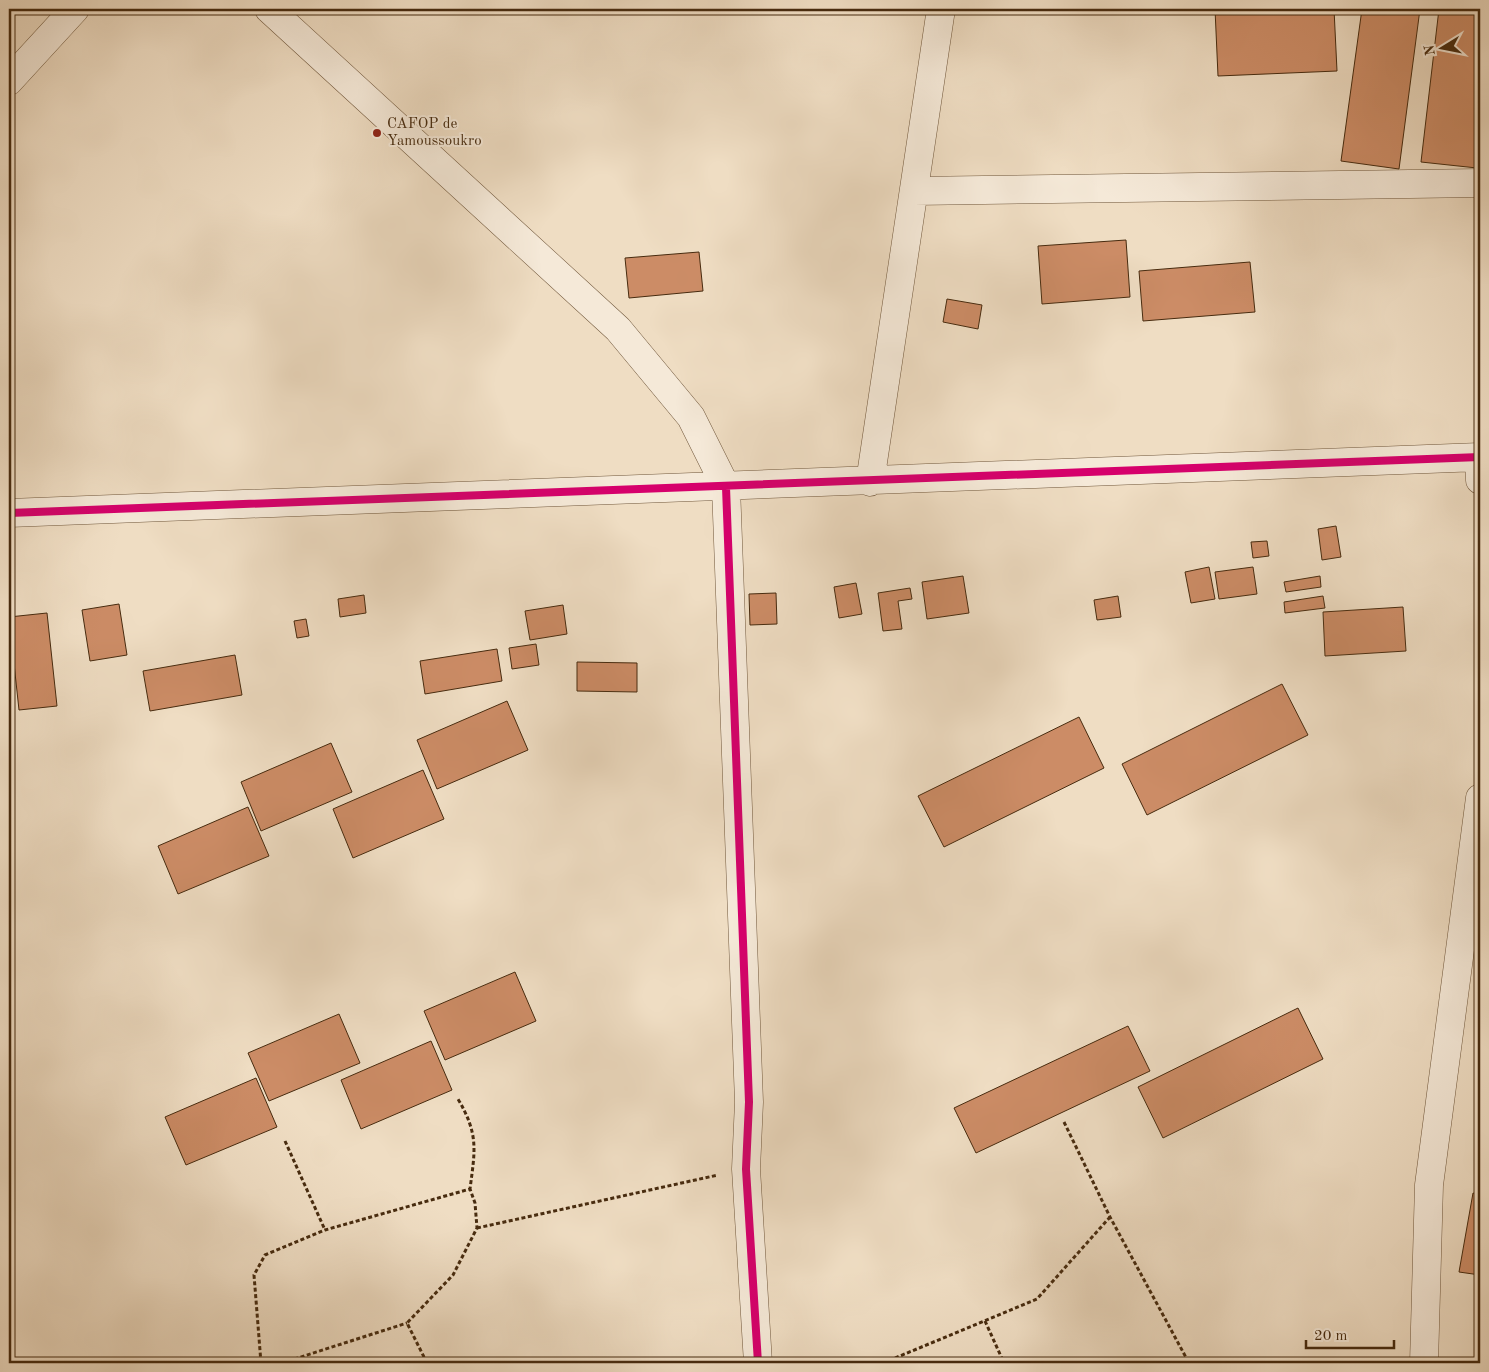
<svg xmlns="http://www.w3.org/2000/svg" width="1489" height="1372" viewBox="0 0 1489 1372" font-family="'Old Standard TT',serif">
	<style>
		.building { fill: #cc8c66; stroke: #472b0f }
		.lines { fill: none; stroke-linecap: round; stroke-linejoin: round }
		.minor-casing { stroke: #71583c; stroke-width: 29 }
		.path { stroke: #472b0f; stroke-width: 3; stroke-dasharray: 4 2.5; stroke-linecap: butt }
		.minor { stroke: #f5e9d8; stroke-width: 28 }
		.cycleway-casing { stroke: #f5e9d8; stroke-width: 11 }
		.cycleway { stroke: #d6006c; stroke-width: 8 }
		.poi-dot { fill: #8f2418; stroke: #f5e9d8; stroke-width: 2 }
		.labels { text-anchor: middle; dominant-baseline: central; stroke-width: 4; stroke-linejoin: round; paint-order: stroke }
		.poi-label { font-size: 15px; fill: #472b0f; stroke: #f5e9d8; text-anchor: start }
	</style>
	<rect width="100%" height="100%" fill="#efddc3"/>
	<filter id="stains"><feTurbulence type="fractalNoise" baseFrequency=".004" numOctaves="4"/><feColorMatrix values="0 0 0 0 .2 0 0 0 0 .09 0 0 0 0 .02 0 0 0 .5 -.17"/></filter>
	<radialGradient id="worn" r=".72"><stop offset=".6" stop-color="#630" stop-opacity="0"/><stop offset="1" stop-color="#630" stop-opacity=".3"/></radialGradient>
	<path class="building" d="M1215,9H1334L1337,71L1218,76Z
		M1362,9H1420L1399,169L1341,161Z
		M1439,9H1480V145L1477,168L1421,162Z
		M1126,240L1130,297L1042,304L1038,246Z
		M699,252L703,291L629,298L625,258Z
		M1250,262L1255,312L1143,321L1139,271Z
		M947,299L982,305L978,329L943,322Z
		M1336,526L1341,557L1322,560L1318,529Z
		M1267,541L1269,556L1253,558L1251,542Z
		M1209,567L1215,599L1191,603L1185,572Z
		M1253,567L1257,594L1219,599L1215,572Z
		M963,576L969,613L927,619L922,582Z
		M1320,576L1321,587L1286,592L1284,582Z
		M856,583L862,614L839,618L834,587Z
		M910,588L912,599L898,601L902,629L883,631L878,593Z
		M776,593L777,624L750,625L749,594Z
		M364,595L366,613L340,617L338,599Z
		M1118,596L1121,617L1097,620L1094,600Z
		M1323,596L1325,608L1285,613L1284,602Z
		M119,604L127,655L90,661L82,610Z
		M563,605L567,634L530,640L525,611Z
		M1403,607L1406,651L1325,656L1323,612Z
		M47,613L57,706L19,710L9,617Z
		M306,619L309,636L297,638L294,621Z
		M536,644L539,665L512,669L509,648Z
		M497,649L502,681L425,694L420,661Z
		M235,655L242,695L150,711L143,671Z
		M577,662L637,663V692L577,691Z
		M1282,684L1308,735L1147,815L1122,764Z
		M507,701L528,750L437,789L417,740Z
		M1079,717L1104,768L944,847L918,796Z
		M331,743L352,792L261,831L241,782Z
		M423,770L444,819L353,858L333,809Z
		M248,807L269,856L178,894L158,846Z
		M515,972L536,1021L445,1060L424,1011Z
		M1298,1008L1323,1059L1163,1138L1138,1087Z
		M339,1014L360,1063L269,1101L248,1053Z
		M1128,1026L1150,1071L976,1153L954,1108Z
		M431,1041L452,1090L361,1129L341,1080Z
		M256,1078L277,1127L186,1165L165,1117Z
		M1473,1193L1480,1195V1275L1459,1272Z"/>
	<g class="lines">
		<defs>
			<path id="minor" d="M269,9L618,329L691,417L726,487L749,1102L746,1169L758,1363
				M9,81L75,9
				M914,191L1480,183
				M1479,458L1480,480
				M870,482L941,9
				M9,513L1480,457
				M1424,1363L1429,1185L1480,798"/>
		</defs>
		<use href="#minor" class="minor-casing"/>
		<path class="path" d="M1064,1122L1110,1217L1189,1363
			M285,1141L325,1230
			M477,1228L718,1175
			M985,1321L1004,1363
			M261,1363L254,1275L265,1255L325,1230L470,1189C475,1150 479,1135 458,1099
			M282,1363L407,1323
			M427,1363L407,1323L453,1275L477,1228L475,1203L470,1189
			M883,1363L1037,1299L1110,1217"/>
		<use href="#minor" class="minor"/>
		<defs>
			<path id="cycleway" d="M726,487L749,1102L746,1169L758,1363
				M9,513L1480,457"/>
		</defs>
		<use href="#cycleway" class="cycleway-casing"/>
		<use href="#cycleway" class="cycleway"/>
	</g>
	<circle class="poi-dot" cx="377" cy="133" r="5"/>
	<g class="labels">
		<g class="poi-label">
			<text x="387" y="124">CAFOP de<tspan x="387" dy="17">Yamoussoukro</tspan></text>
		</g>
	</g>
	<rect width="1489" height="1372" fill="none" stroke="#efddc3" stroke-width="30"/>
	<rect x="10" y="10" width="1469" height="1352" fill="none" stroke="#472b0f" stroke-width="2.5"/>
	<rect x="15" y="15" width="1459" height="1342" fill="none" stroke="#472b0f"/>
	<g transform="translate(1442 48) rotate(260)" stroke="#f5e9d8" stroke-width="4" paint-order="stroke">
	<path d="M0-4L9 19L0 12L-9 19Z" fill="#472b0f"/>
	<text y="-8" font-size="14" font-weight="bold" text-anchor="middle" fill="#472b0f">N</text>
	</g>
	<path d="M1306 1340v8h88v-8" fill="none" stroke="#472b0f" stroke-width="2.5"/>
	<text x="1314" y="1340" font-size="15" fill="#472b0f" stroke="#f5e9d8" stroke-width="4" paint-order="stroke">20 m</text>
	<rect width="100%" height="100%" filter="url(#stains)"/>
	<rect width="100%" height="100%" fill="url(#worn)"/>
</svg>
